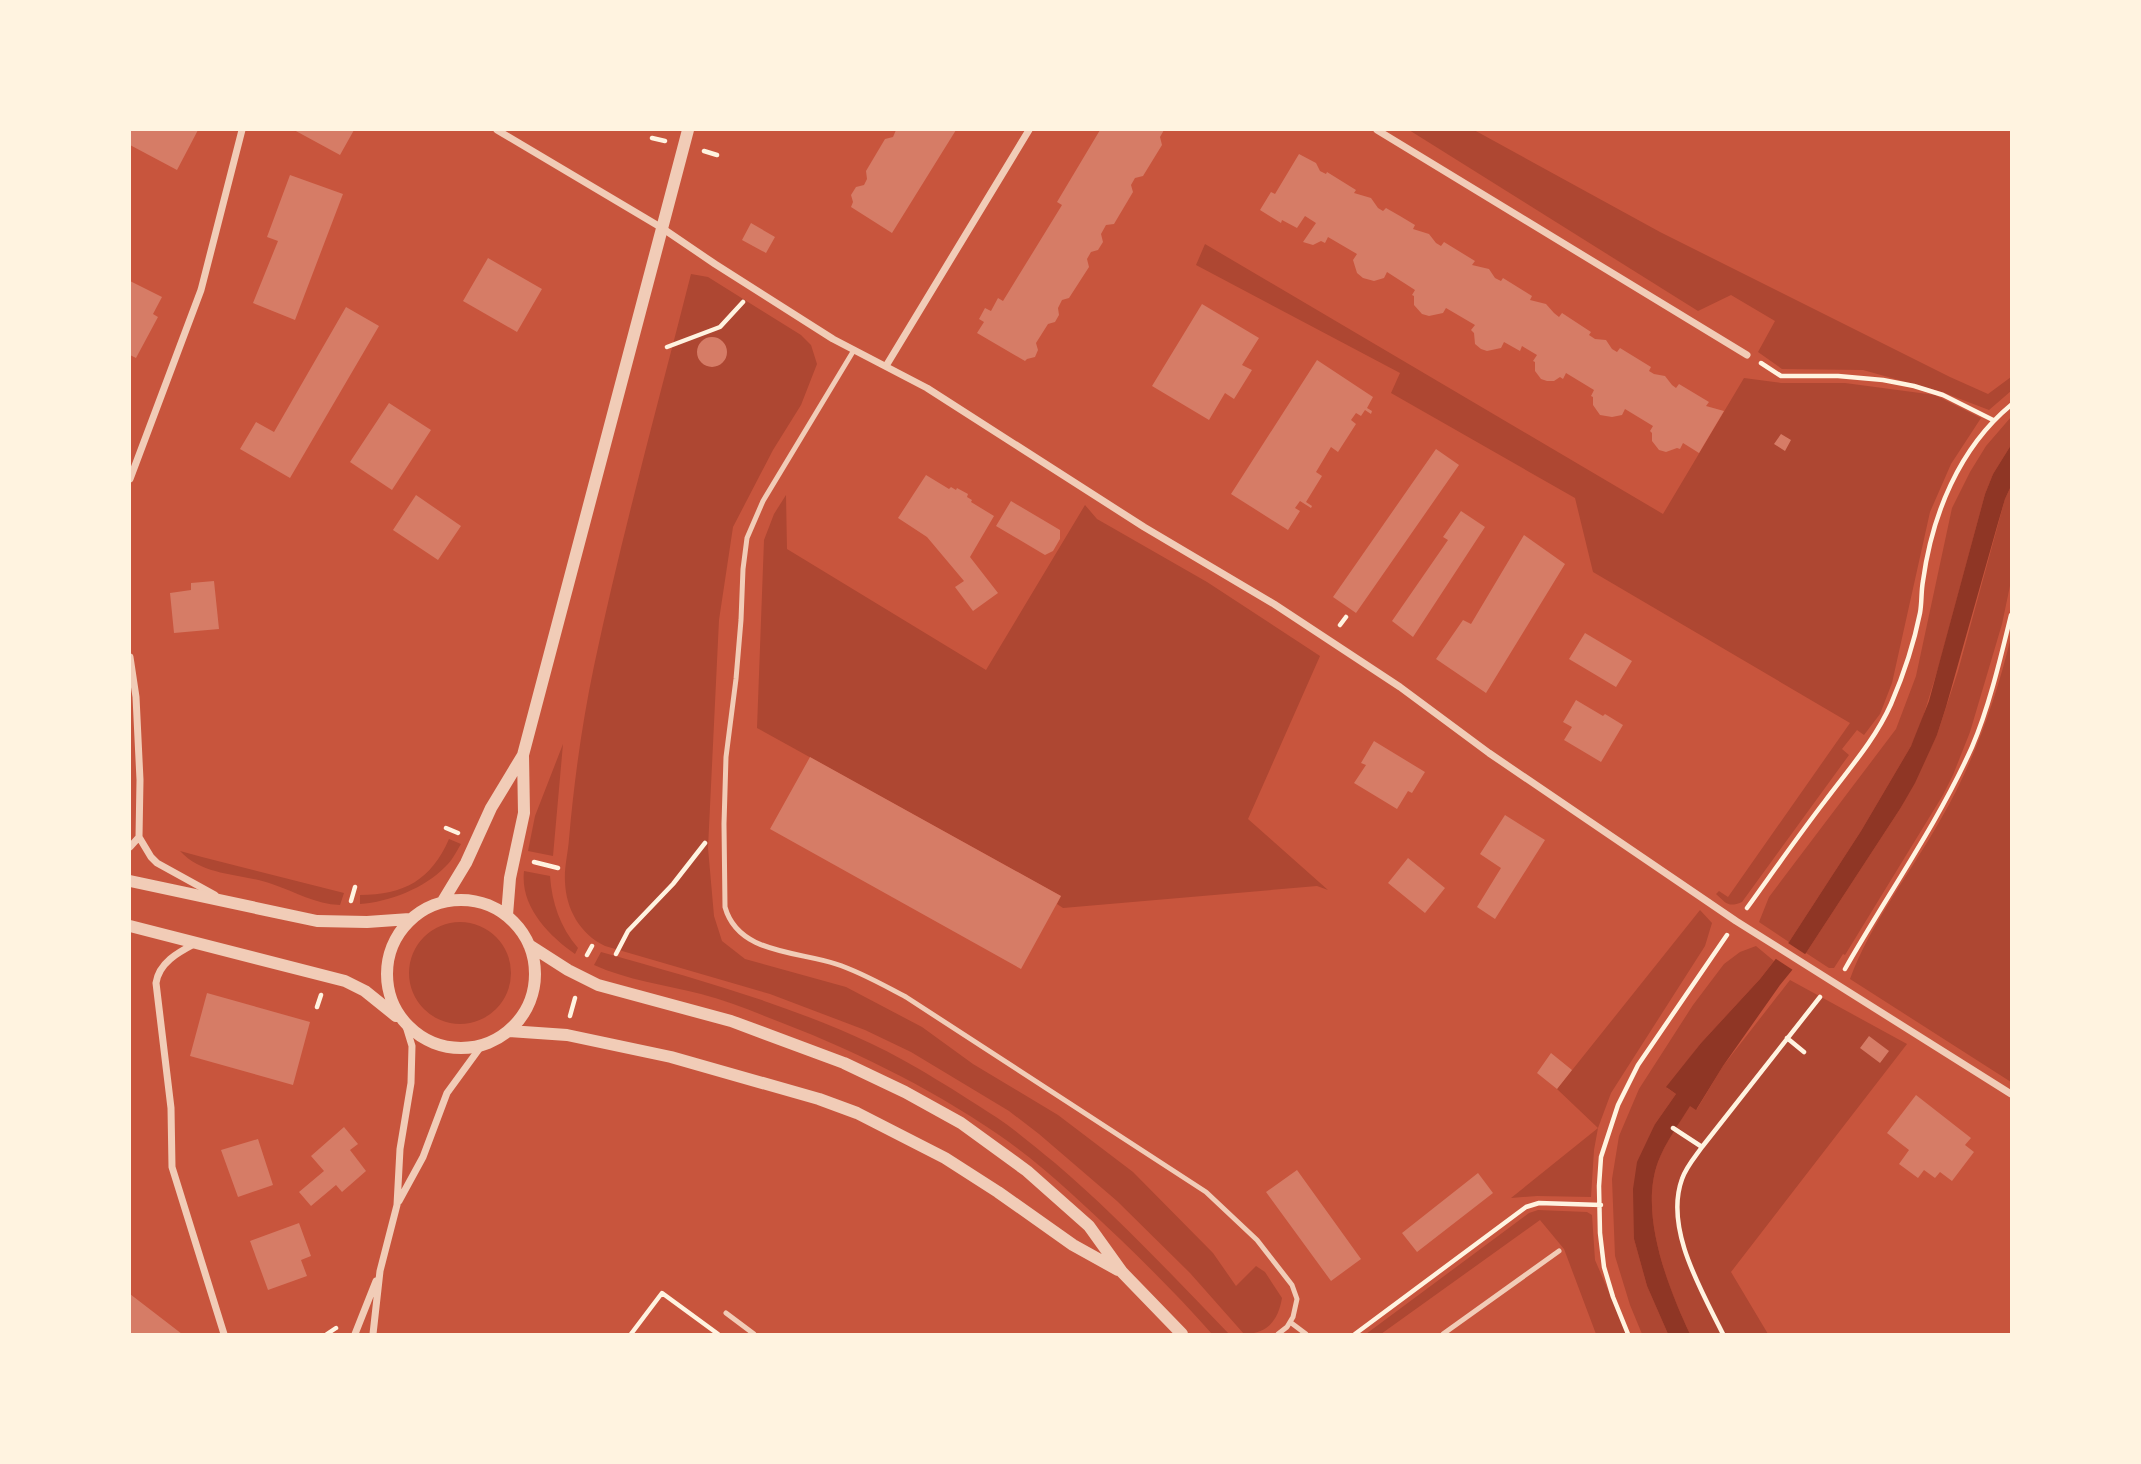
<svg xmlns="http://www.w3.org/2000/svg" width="2141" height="1464" viewBox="0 0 2141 1464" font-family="'Alegreya Sans',sans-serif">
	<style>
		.green { fill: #ae4732 }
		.water { fill: #8f3625 }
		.pier { fill: #c8553d }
		.building { fill: #d67c66 }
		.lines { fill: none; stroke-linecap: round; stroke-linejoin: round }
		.path { stroke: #fff3e0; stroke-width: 4.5 }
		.service { stroke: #f1ccb7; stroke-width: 5 }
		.minor { stroke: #f1ccb7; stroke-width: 7 }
		.tertiary { stroke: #f1ccb7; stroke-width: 12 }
	</style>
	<rect width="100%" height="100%" fill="#c8553d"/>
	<path class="green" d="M1409,130H1474L1660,232L1950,377L1988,394L2011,377V391L1989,410L1942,392L1863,370L1782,369L1758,352L1775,321L1731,295L1698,311Z
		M1205,244L1663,514L1744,378L1781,383H1845L1935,395L1981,418L1951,464L1930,512L1892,683L1880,714L1864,735L1857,730L1842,749L1849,755L1742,902C1728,908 1726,903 1716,894L1719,891L1728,897L1850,723L1593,572L1575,498L1391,393L1400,373L1196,265Z
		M691,274L708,277L801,335L811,345L817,364L801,405L773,450L733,527L719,620L708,848L714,916L722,941L745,959L846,987L922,1027L973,1064L1058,1115L1133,1172L1213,1253L1236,1286L1256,1266L1265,1272L1282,1298C1278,1321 1267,1334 1244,1334L1190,1273L1117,1201L1039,1134L1009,1111L911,1052L865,1030L770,994L605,946C580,934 566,909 565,882C564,868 568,853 569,839C574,781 582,724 594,666C622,534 658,404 691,274Z
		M2011,417V445L1993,474L1985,494L1939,665L1919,730L1911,746L1861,831L1789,942L1759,922L1769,897L1896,729L1916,676L1952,508L1970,472L1986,446Z
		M2011,486V581L2002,624L1970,732L1953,775L1943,795L1845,955L1843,954L1834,968H1829L1806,953L1900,809L1937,735L1958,671L2005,499Z
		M786,495L787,549L986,670L1085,505L1097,519L1207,582L1320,656L1248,819L1328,890L1317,886L1063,908L1057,904L1061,896L757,728L764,540L774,514Z
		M2011,637V1082L1850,979C1870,924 1912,871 1942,817C1974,762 1996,699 2011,637Z
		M563,744L553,856L528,851L535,816Z
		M449,839L461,844C456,852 452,861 445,867C425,888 389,902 360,904V895C404,895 431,880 449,839Z
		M180,851L202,857L344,893L340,905C315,904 296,892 272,884C241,873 204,877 180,851Z
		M524,871L550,876C552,903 560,927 578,948L575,954C548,935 520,906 524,871Z
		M1700,910L1712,923L1705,946L1611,1093L1598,1128L1594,1150L1591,1197L1537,1196L1511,1198L1598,1128L1557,1089Z
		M409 973a51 51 0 1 1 102 0a51 51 0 1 1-102 0Z
		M1756,946L1774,961L1760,979L1701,1043L1667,1088L1676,1094L1655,1124L1634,1239L1647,1286L1668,1334H1642L1630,1305L1615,1256L1612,1179L1619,1136L1639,1089L1693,1005L1724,964L1740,952Z
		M601,952C693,978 785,1003 872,1044C912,1063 959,1093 996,1117C1017,1131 1036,1148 1055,1163C1117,1216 1173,1276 1229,1334H1212C1183,1301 1151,1269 1120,1239C1081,1202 1043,1165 999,1135C926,1085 849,1048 767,1017C745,1008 723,1000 701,994C665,985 627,980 594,965Z
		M1790,980L1907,1044L1731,1272L1768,1334H1690C1668,1288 1639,1213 1658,1162C1665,1142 1680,1123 1690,1105L1697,1109L1723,1066Z
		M1538,1210L1587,1212L1592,1215L1595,1260L1627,1334H1596L1564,1249L1540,1220L1381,1334H1366L1529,1213Z"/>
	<path class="water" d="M2011,445V486L2005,499L1998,523L1946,707L1937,735L1915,783L1900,809L1806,953L1780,985L1723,1066L1696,1110L1690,1106C1679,1124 1665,1143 1658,1162C1639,1214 1668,1287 1690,1334H1668L1647,1286L1634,1239L1633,1189L1637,1162L1655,1124L1676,1094L1666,1087L1701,1043L1760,979L1789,942L1861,831L1911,746L1929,701L1985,494L1993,474Z"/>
	<path class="pier" d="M1785,941L1808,956L1796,972L1773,957Z"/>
	<path class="building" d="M130,130H198L177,170L130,145Z
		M294,130H354L340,155Z
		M896,130H956L892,233L851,207L853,202L851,195L856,187L864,185L867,179L866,171L885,139L893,137Z
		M1100,130H1164L1160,137L1162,145L1143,176L1135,178L1131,185L1133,192L1114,224L1106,225L1101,234L1103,242L1098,250L1091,252L1087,259L1089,267L1069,298L1062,300L1058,308L1059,315L1055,322L1048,324L1036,343L1038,350L1035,357L1027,359L1025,361L977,333L984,322L979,319L985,308L991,311L998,298L1003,301L1062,205L1057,202Z
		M1299,154L1316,163L1320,171L1326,174L1327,172L1356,190L1354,193L1371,198L1378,208L1383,211L1386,208L1400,216L1415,225L1413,229L1429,234L1436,243L1441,246L1444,242L1475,261L1472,265L1489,269L1495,278L1501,281L1503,278L1532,296L1530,300L1546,304L1554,313L1559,317L1562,313L1591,332L1589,335L1595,339L1606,340L1612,349L1617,352L1620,348L1651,367L1649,371L1654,374L1665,376L1672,385L1676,388L1679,384L1709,402L1706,406L1724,411L1699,453L1683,443L1680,449L1677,448L1666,452L1659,450L1652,441V433L1650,431L1653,426L1625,409L1622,415L1612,417L1600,415L1593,405V397L1591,396L1594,390L1566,373L1563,379L1560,377L1554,381H1547L1541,379L1535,371V362L1533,361L1537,355L1522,346L1520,351L1504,342L1501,348L1487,351L1481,349L1475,344L1474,333L1471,330L1475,325L1446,308L1443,313L1429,316L1422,314L1414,305V296L1412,295L1415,290L1387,272L1384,278L1374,281L1363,278L1357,273L1353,260L1357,254L1328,237L1325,243L1321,241L1313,245L1303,242L1316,223L1305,216L1297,228L1282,220L1281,223L1260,210L1271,192L1275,194Z
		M290,175L343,194L295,320L253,303L278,241L267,237Z
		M751,223L775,237L766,253L742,240Z
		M488,258L542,289L517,332L463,301Z
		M130,281L162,297L153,314L158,317L136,358L130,355Z
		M1202,304L1259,338L1242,365L1252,370L1234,399L1225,393L1209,420L1152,386Z
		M346,307L379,326L290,478L240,449L256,422L274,432Z
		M697 352a15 15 0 1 1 30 0a15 15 0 1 1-30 0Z
		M1317,360L1373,397L1367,408L1372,411L1371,414L1365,410L1361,416L1356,413L1351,420L1356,424L1338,452L1331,447L1316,472L1322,476L1306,502L1312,506L1311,508L1300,501L1295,508L1300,511L1288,530L1231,494Z
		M389,403L431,430L392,490L350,462Z
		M1781,434L1791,440L1785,451L1774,444Z
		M1436,449L1459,465L1356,613L1333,597Z
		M926,475L949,489L951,487L956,490L957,488L968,494L967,497L972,500L971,502L994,516L970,557L998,593L973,611L955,587L964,581L927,537L898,518Z
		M416,495L461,526L438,560L393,530Z
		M1011,501L1060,530V539L1053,551L1045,555L996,526Z
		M1461,511L1485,527L1413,637L1392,621L1448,540L1443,537Z
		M1524,535L1565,564L1486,693L1436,659L1463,620L1471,624Z
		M214,581L219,629L174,633L170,593L191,590V583Z
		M1585,633L1632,661L1616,687L1569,659Z
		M1576,700L1603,716L1605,714L1623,725L1601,762L1564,740L1572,727L1563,722Z
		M1374,741L1425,772L1412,793L1408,791L1397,809L1354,783L1366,765L1361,763Z
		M810,757L1061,896L1021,969L770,829Z
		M1505,815L1545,840L1495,919L1477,907L1501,868L1480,854Z
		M1408,858L1445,888L1425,913L1388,883Z
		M207,993L310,1022L293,1085L190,1056Z
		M1869,1036L1889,1051L1880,1063L1860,1048Z
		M1551,1053L1572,1070L1557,1089L1537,1073Z
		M1916,1095L1971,1138L1965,1145L1974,1152L1952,1181L1940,1172L1935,1178L1924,1170L1918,1178L1899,1164L1909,1150L1887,1133Z
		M344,1127L358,1144L350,1150L366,1171L342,1192L336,1185L311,1206L299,1192L324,1171L311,1156Z
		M258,1139L273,1185L238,1197L221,1150Z
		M1297,1170L1361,1259L1331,1281L1266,1192Z
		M1478,1173L1493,1193L1417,1252L1402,1233Z
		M299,1223L311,1256L301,1260L307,1276L268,1290L250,1241Z
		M130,1294L182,1334H130Z"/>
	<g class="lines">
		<path class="path" d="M652,138L665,141
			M704,151L717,155
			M667,347L720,327L743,302
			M1761,363L1781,376H1838L1883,380L1914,386L1943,395L1993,420
			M1340,625L1346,617
			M446,828L458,833
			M534,862L558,868
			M351,901L355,887
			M1747,908C1773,872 1798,836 1825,801C1848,770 1875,740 1891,704C1903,676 1914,643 1920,613C1922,602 1921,591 1923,581C1932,515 1959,448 2011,405
			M616,954L628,931L673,884L705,843
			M587,955L592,946
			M1845,969C1887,895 1937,825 1972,747C1989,708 2001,656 2011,615
			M317,1007L321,995
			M570,1016L575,998
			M1787,1038L1804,1052
			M1673,1128L1702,1147
			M327,1334L336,1328
			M631,1334L662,1293L718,1334
			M1355,1334L1526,1207L1539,1203L1601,1205
			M1628,1334L1613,1297L1604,1267L1600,1233L1599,1186L1601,1157L1618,1105L1638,1065L1727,935
			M1723,1334C1702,1291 1664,1229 1682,1179C1686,1167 1695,1157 1702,1147L1820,997"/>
		<path class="service" d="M854,350L763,501L747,538L743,569L741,620L736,679L726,757L724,824L725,907C738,954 797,951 836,964C861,972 883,985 906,997L1206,1192L1257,1240L1292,1285L1297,1299L1293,1317L1287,1327L1278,1334
			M726,1313L754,1334
			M1290,1322L1306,1334
			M1443,1334L1559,1251"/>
		<path class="minor" d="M497,130L662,228L715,264L833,339L927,388L1144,527L1274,604L1400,687L1489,753L1736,921L2011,1094
			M1377,130L1747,355
			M886,366L1029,130
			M130,479L201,290L242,130
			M130,657L136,697L140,780L139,837L151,857L157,863L215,895
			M130,847L139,837
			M196,943C179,952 159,962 156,983L171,1108L172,1167L224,1334
			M399,1201L423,1157L447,1093L482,1045
			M355,1334L376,1281
			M373,1334L380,1271L397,1205L400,1149L411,1083L412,1046L405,1023"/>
		<path class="tertiary" d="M130,881L317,921L367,922L410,919
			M387 974a74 74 0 1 1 148 0a74 74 0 1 1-148 0Z
			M443,901L466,863L491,808L523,755
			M507,915L510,878L524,813L523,755L688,130
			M130,926L345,981L365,991L396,1016
			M529,945L568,970L598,985L731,1021L844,1063L905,1092L961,1123L1027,1171L1089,1226L1122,1272L1182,1334
			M509,1031L567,1035L671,1057L819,1099L857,1113L945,1158L998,1192L1073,1245L1118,1270"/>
	</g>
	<rect width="2141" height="1464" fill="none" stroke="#fff3e0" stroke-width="262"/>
</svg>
